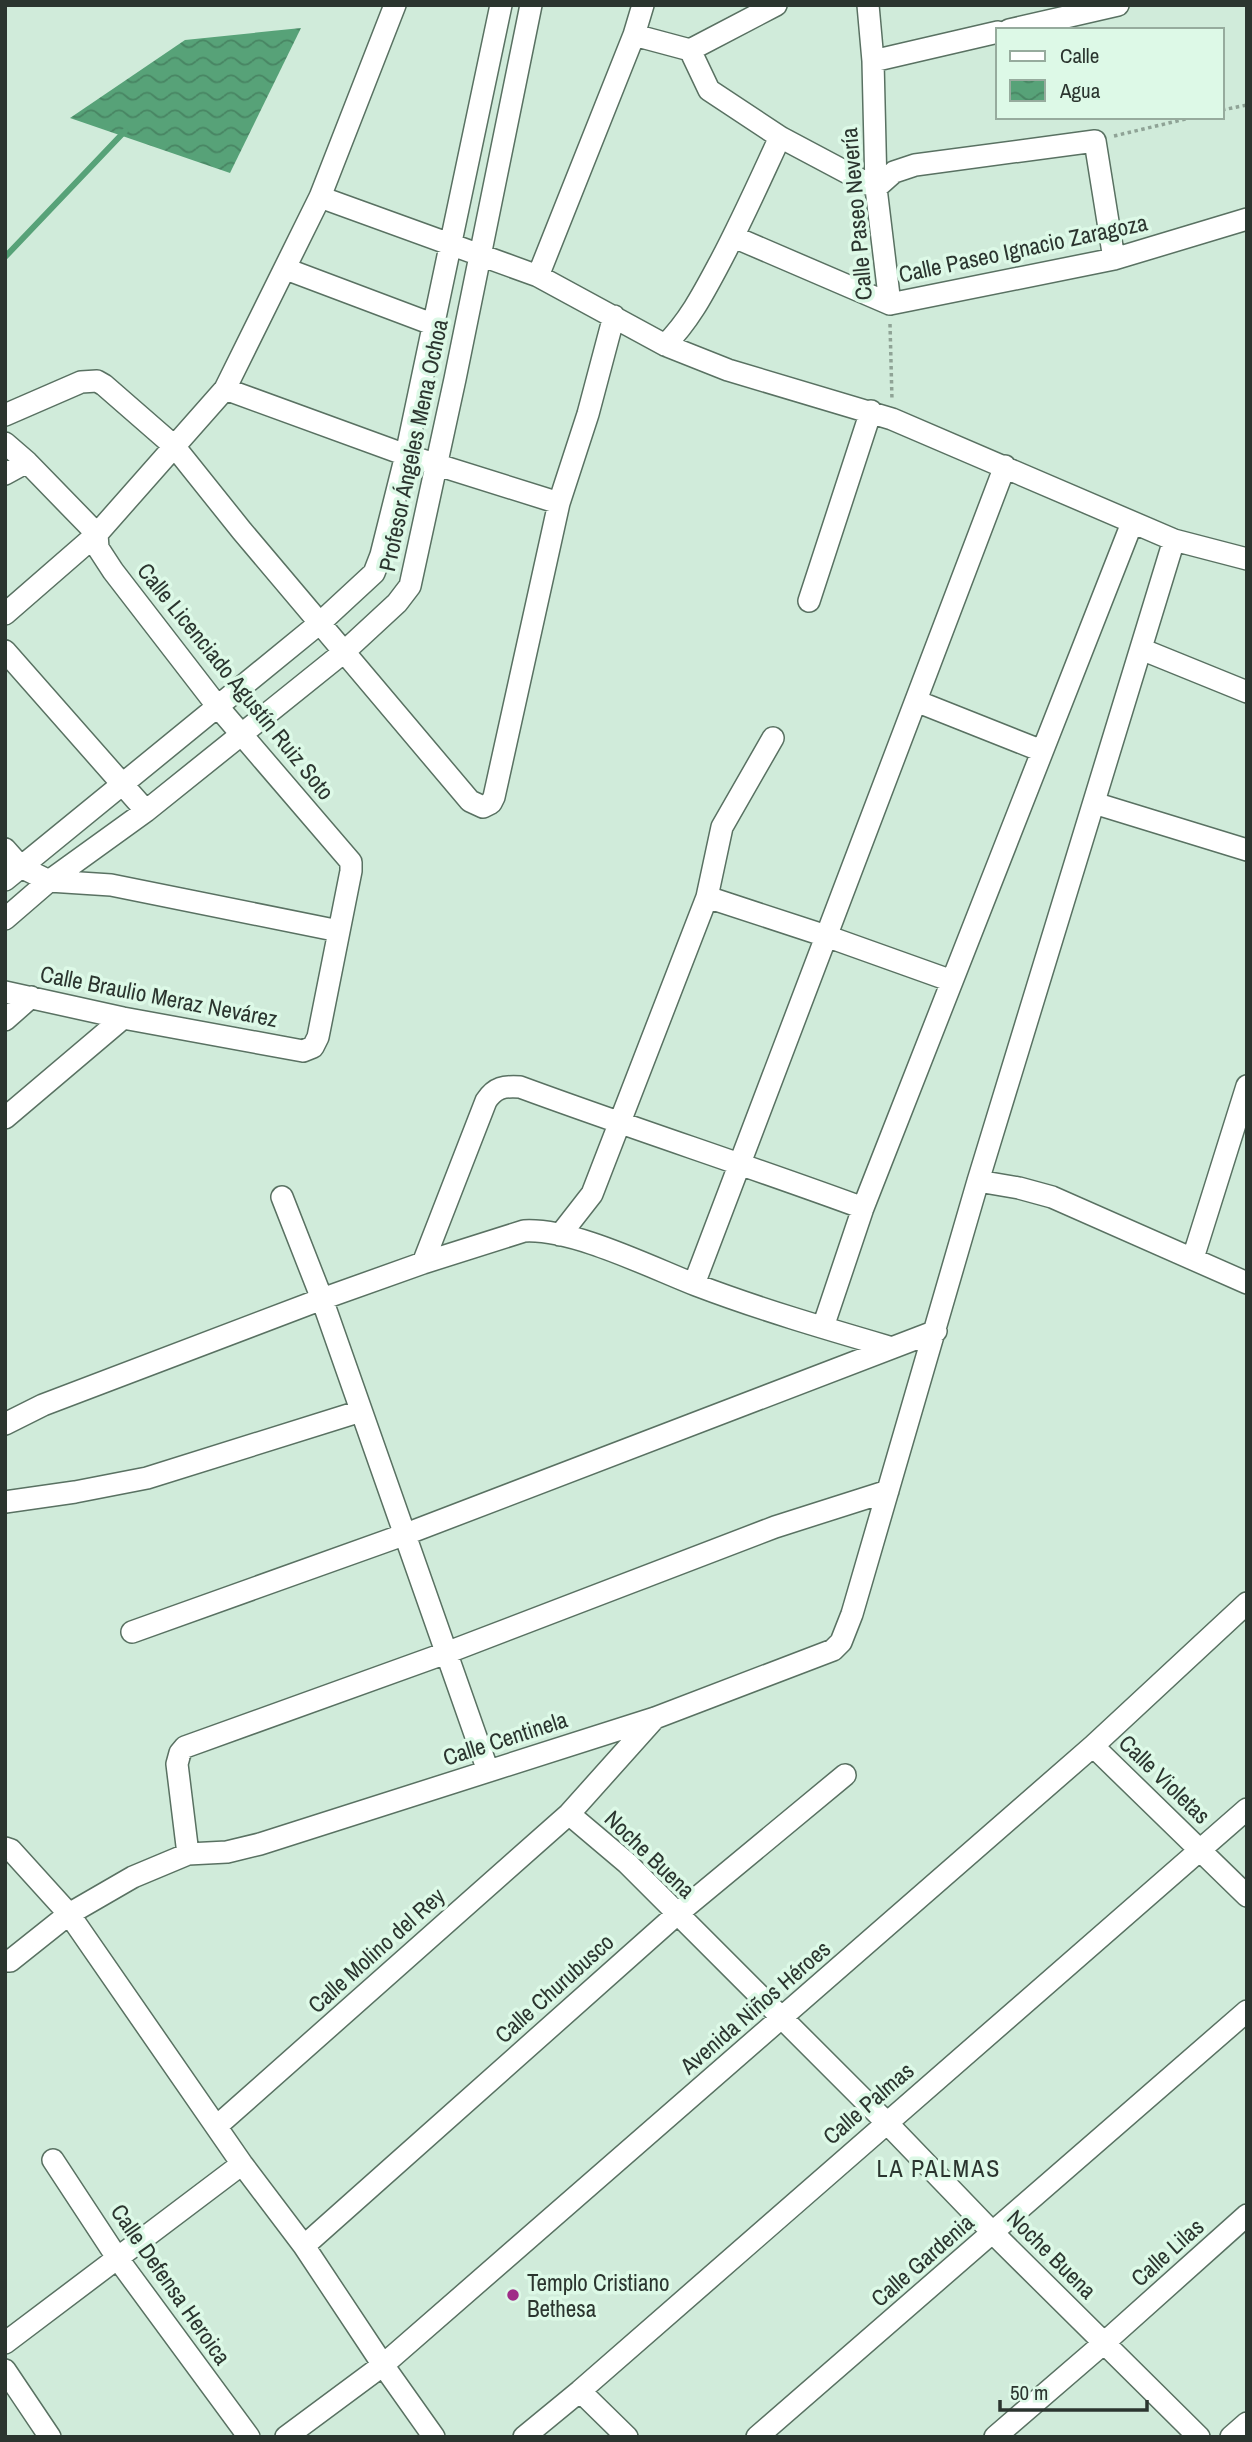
<svg xmlns="http://www.w3.org/2000/svg" width="1252" height="2442" viewBox="0 0 1252 2442" font-family="'Archivo Narrow',sans-serif">
	<style>
		.water { fill: url(#water-waves) }
		.lines { fill: none; stroke-linecap: round; stroke-linejoin: round }
		.stream { stroke: #57a278; stroke-width: 6 }
		.street-casing { stroke: #597162; stroke-width: 24 }
		.path { stroke: #8fa396; stroke-width: 3.5; stroke-dasharray: 3.5 3.5; stroke-linecap: butt }
		.street { stroke: #fff; stroke-width: 21 }
		.poi-dot { fill: #9f2c87; stroke: #ddf9e7; stroke-width: 2.5 }
		.labels { text-anchor: middle; dominant-baseline: central; stroke-width: 7; stroke-linejoin: round; paint-order: stroke }
		.street-label { font-size: 23px; fill: #2b352f; stroke: #ddf9e7 }
		.poi-label { font-size: 23px; fill: #2b352f; stroke: #ddf9e7; text-anchor: start }
		.neighbourhood-label { font-size: 24px; letter-spacing: 2px; fill: #2b352f; stroke: #ddf9e7 }
	</style>
	<defs>
		<pattern id="water-waves" width="16" height="10" patternUnits="userSpaceOnUse" patternTransform="scale(1.75)"><rect width="16" height="10" fill="#57a278"/><path d="M0 5q4-4 8 0t8 0" fill="none" stroke="#488563"/></pattern>
	</defs>
	<rect width="100%" height="100%" fill="#d0ebda"/>
	<path class="water" d="M301,28L230,173L70,118L185,40Z"/>
	<g class="lines">
		<path class="stream" d="M5,257L125,131"/>
		<defs>
			<path id="street" d="M868,5L873,61L876,188L890,304
				M1009,30L1118,5
				M634,35L690,50L776,5
				M690,50L709,90L780,137L876,188L894,172L915,165L1095,141L1114,259
				M873,61L998,32
				M320,197L538,276L665,345L728,370L892,419L1174,540L1247,559
				M734,237L890,304
				M286,269L432,324
				M538,276L634,35L643,5
				M890,304L1114,259L1247,219
				M665,345C689,321 703,294 719,264C741,223 760,180 780,137
				M225,389L406,455L559,503
				M5,415L81,382L97,381L104,385L174,446L242,531L470,801L483,807L491,803L494,797L559,503L588,414L614,316
				M5,443L27,462L97,534L98,548L113,571L218,707L345,855L351,862V871L318,1037L313,1047L303,1051L123,1018L5,992
				M5,474L27,462
				M809,601L871,411
				M5,614L97,534L225,389L320,197L395,5
				M1141,649L1247,692
				M5,651L146,811
				M916,701L1042,751
				M1094,803L1247,850
				M5,849L21,867L49,881L111,885L339,931
				M5,880L321,622L374,573L381,555L406,455L501,5
				M707,897L826,936L952,981
				M5,919L49,881L146,811L344,652L397,603L410,586L455,379L531,5
				M5,1020L31,997
				M5,1118L123,1018
				M978,1181L1019,1188L1052,1197L1247,1283
				M282,1197L322,1299L488,1771
				M560,1235L592,1194L707,897L722,827L773,738
				M1193,1258L1247,1086
				M423,1263L486,1101C495,1087 504,1086 520,1087C634,1129 749,1166 863,1208
				M694,1284L1005,466
				M823,1327L863,1208L1132,523
				M5,1424L43,1405L322,1299L423,1263L524,1231C572,1228 650,1267 696,1285C759,1309 824,1328 889,1347
				M5,1502L75,1492L147,1478L361,1411
				M132,1632L406,1534L936,1331
				M1093,1746L1247,1896
				M569,1814L627,1863L886,2122L993,2233L1199,2437
				M5,1848L11,1850L69,1914L242,2164L304,2246L383,2365L434,2437
				M188,1854L177,1764L180,1753L185,1747L446,1653L775,1527L888,1491
				M5,1961H10L69,1914L133,1877L188,1854L227,1852L260,1844L655,1718L833,1650L841,1642L852,1614L978,1181L1174,540
				M217,2126L569,1814L654,1719
				M53,2160L118,2259L249,2437
				M304,2246L676,1915L845,1775
				M5,2343L242,2164
				M5,2370L50,2437
				M580,2391L627,2437
				M286,2437L383,2365L1093,1746L1247,1603
				M524,2437L580,2391L1247,1809
				M757,2437L1247,2011
				M995,2437L1104,2343L1247,2215
				M1231,2437L1247,2423"/>
		</defs>
		<use href="#street" class="street-casing"/>
		<path class="path" d="M1222,110L1247,105
			M1114,136L1194,117
			M890,324L892,400"/>
		<use href="#street" class="street"/>
	</g>
	<circle class="poi-dot" cx="513" cy="2295" r="7"/>
	<g class="labels">
		<g class="street-label">
			<text transform="translate(856 214) rotate(-95)">Calle Paseo Nevería</text>
			<text transform="translate(1023 248) rotate(-12)">Calle Paseo Ignacio Zaragoza</text>
			<text transform="translate(413 445) rotate(-78)">Profesor Ángeles Mena Ochoa</text>
			<text transform="translate(236 681) rotate(51)">Calle Licenciado Agustín Ruiz Soto</text>
			<text transform="translate(159 996) rotate(11)">Calle Braulio Meraz Nevárez</text>
			<text transform="translate(505 1738) rotate(-18)">Calle Centinela</text>
			<text transform="translate(1165 1779) rotate(44)">Calle Violetas</text>
			<text transform="translate(650 1854) rotate(44)">Noche Buena</text>
			<text transform="translate(376 1950) rotate(-42)">Calle Molino del Rey</text>
			<text transform="translate(554 1988) rotate(-42)">Calle Churubusco</text>
			<text transform="translate(755 2007) rotate(-41)">Avenida Niños Héroes</text>
			<text transform="translate(868 2103) rotate(-41)">Calle Palmas</text>
			<text transform="translate(1167 2252) rotate(-42)">Calle Lilas</text>
			<text transform="translate(1052 2254) rotate(45)">Noche Buena</text>
			<text transform="translate(922 2260) rotate(-41)">Calle Gardenia</text>
			<text transform="translate(171 2284) rotate(55)">Calle Defensa Heroica</text>
		</g>
		<g class="poi-label">
			<text x="527" y="2282">Templo Cristiano<tspan x="527" dy="26">Bethesa</tspan></text>
		</g>
		<g class="neighbourhood-label">
			<text x="939" y="2168">LA PALMAS</text>
		</g>
	</g>
	<rect width="1252" height="2442" fill="none" stroke="#2b352f" stroke-width="14"/>
	<rect x="996" y="28" width="228" height="91" fill="#ddf9e7" stroke="#96ab9d" stroke-width="2"/>
	<rect x="1010" y="51" width="35" height="10" fill="#ffffff" stroke="#96ab9d" stroke-width="2"/>
	<text x="1060" y="63" font-size="21" fill="#2b352f">Calle</text>
	<rect x="1010" y="80" width="35" height="21" fill="url(#water-waves)" stroke="#96ab9d" stroke-width="2"/>
	<text x="1060" y="98" font-size="21" fill="#2b352f">Agua</text>
	<path d="M1000 2400v10h147v-10" fill="none" stroke="#2b352f" stroke-width="3.5"/>
	<text x="1010" y="2400" font-size="21" fill="#2b352f" stroke="#ddf9e7" stroke-width="5" paint-order="stroke">50 m</text>
</svg>
